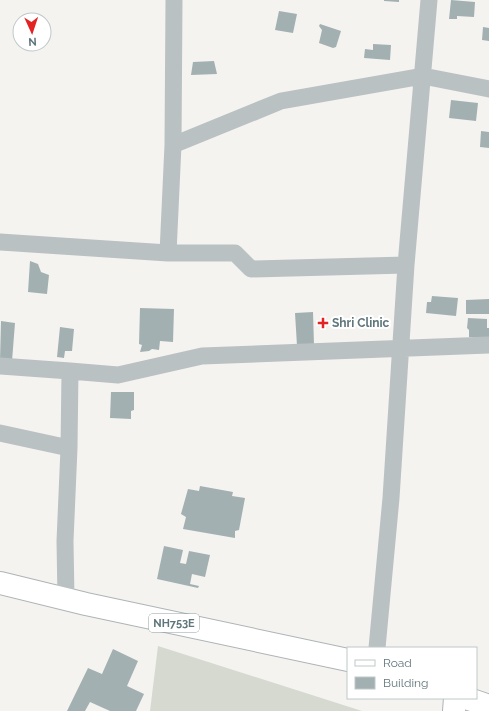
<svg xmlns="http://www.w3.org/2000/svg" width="489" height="711" viewBox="0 0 489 711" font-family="Raleway,sans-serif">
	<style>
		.pitch { fill: #d5d9cf }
		.building { fill: #a3b0b1 }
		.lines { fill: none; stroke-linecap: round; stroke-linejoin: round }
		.major-casing { stroke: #aeb5b7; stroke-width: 24 }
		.highway-casing { stroke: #aeb4b6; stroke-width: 24 }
		.minor { stroke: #bac1c3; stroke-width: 17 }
		.major { stroke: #fff; stroke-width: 22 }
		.highway { stroke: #fff; stroke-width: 22 }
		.poi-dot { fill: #e22223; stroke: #fff; stroke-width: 1.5 }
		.labels { text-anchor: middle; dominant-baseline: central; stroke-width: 4; stroke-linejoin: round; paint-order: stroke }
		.shield { fill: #fff; stroke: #8f9fa3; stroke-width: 1 }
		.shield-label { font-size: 11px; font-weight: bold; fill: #5f767b }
		.poi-label { font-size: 12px; font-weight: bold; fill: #5f767b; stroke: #fff; text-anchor: start }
	</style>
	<rect width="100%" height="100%" fill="#f4f3f0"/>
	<path class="pitch" d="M158,646L362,711H150Z"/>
	<path class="building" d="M384,0H399V2L384,1Z
		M451,0L475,2L474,17L457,16V19H449Z
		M279,11L297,14L293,33L275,30Z
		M320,24L341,31L336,47L333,48L319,43L322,30L319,26Z
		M483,27L489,28V41L482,40Z
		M373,44L391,45L390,60L364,58L365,49L373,50Z
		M214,61L217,74L191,75L193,62Z
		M451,100L478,103L476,121L449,118Z
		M481,131L489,132V148L480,147Z
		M30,261L38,264L41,272L49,275L47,294L28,292Z
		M432,296L458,298L456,316L426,313L427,302H431Z
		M489,299V314H466V300Z
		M140,308L174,309L173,342L160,341L159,350L152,349L149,351L140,352L142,345L139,344Z
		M313,312L314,345L297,346L295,313Z
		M468,318L487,319V328H489V338L469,337V330L467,328Z
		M1,321L15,323L12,361L0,360Z
		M60,327L74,329L72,351H65L64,358L57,357Z
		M111,392H134V410L131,411V419L110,418Z
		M200,486L233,492L232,496L245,498L239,530L235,531V538L183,529L186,517L181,514L188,489L199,491Z
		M164,546L183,550L180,563L186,564L189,551L210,555L205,577L192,574L190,584L199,586L198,588L157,579Z
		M113,649L138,661L127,686L144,694L136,711H110L90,702L85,711H67L88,668L102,674Z"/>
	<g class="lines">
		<defs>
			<path id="major" d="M454,711L455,698"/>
			<path id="highway" d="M0,583L86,604L348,660
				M466,698L489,706"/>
		</defs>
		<use href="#major" class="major-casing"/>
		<use href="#highway" class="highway-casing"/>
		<path class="minor" d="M174,0L173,145L168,253H235L251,269L406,265L391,498L377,648
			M173,145L281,101L423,76L489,89
			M0,242L168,253
			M406,265L429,0
			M0,366L70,371L69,448
			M70,371L118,375L202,356L489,345
			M0,433L69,448L65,541L66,599"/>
		<use href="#major" class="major"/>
		<use href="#highway" class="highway"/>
	</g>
	<path class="poi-dot" d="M321 317h4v4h4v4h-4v4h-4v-4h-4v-4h4z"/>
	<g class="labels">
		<rect class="shield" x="149" y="614" width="50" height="18" rx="3"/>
		<g class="shield-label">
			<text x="174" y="623">NH753E</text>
		</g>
		<g class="poi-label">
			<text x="332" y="323">Shri Clinic</text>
		</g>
	</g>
	<rect x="347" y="647" width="130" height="52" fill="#ffffff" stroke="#bfc8ca"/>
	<rect x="355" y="660" width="20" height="6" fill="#ffffff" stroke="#bfc8ca"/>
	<text x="383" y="667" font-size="12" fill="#5f767b">Road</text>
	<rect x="355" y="677" width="20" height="12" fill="#a3b0b1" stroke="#bfc8ca"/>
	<text x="383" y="687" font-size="12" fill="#5f767b">Building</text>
	<g transform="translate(32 32) rotate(177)"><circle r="19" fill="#ffffff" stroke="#bfc8ca"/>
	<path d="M0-3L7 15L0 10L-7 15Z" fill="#e22223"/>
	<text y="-6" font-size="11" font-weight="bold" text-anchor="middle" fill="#5f767b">N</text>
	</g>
</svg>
